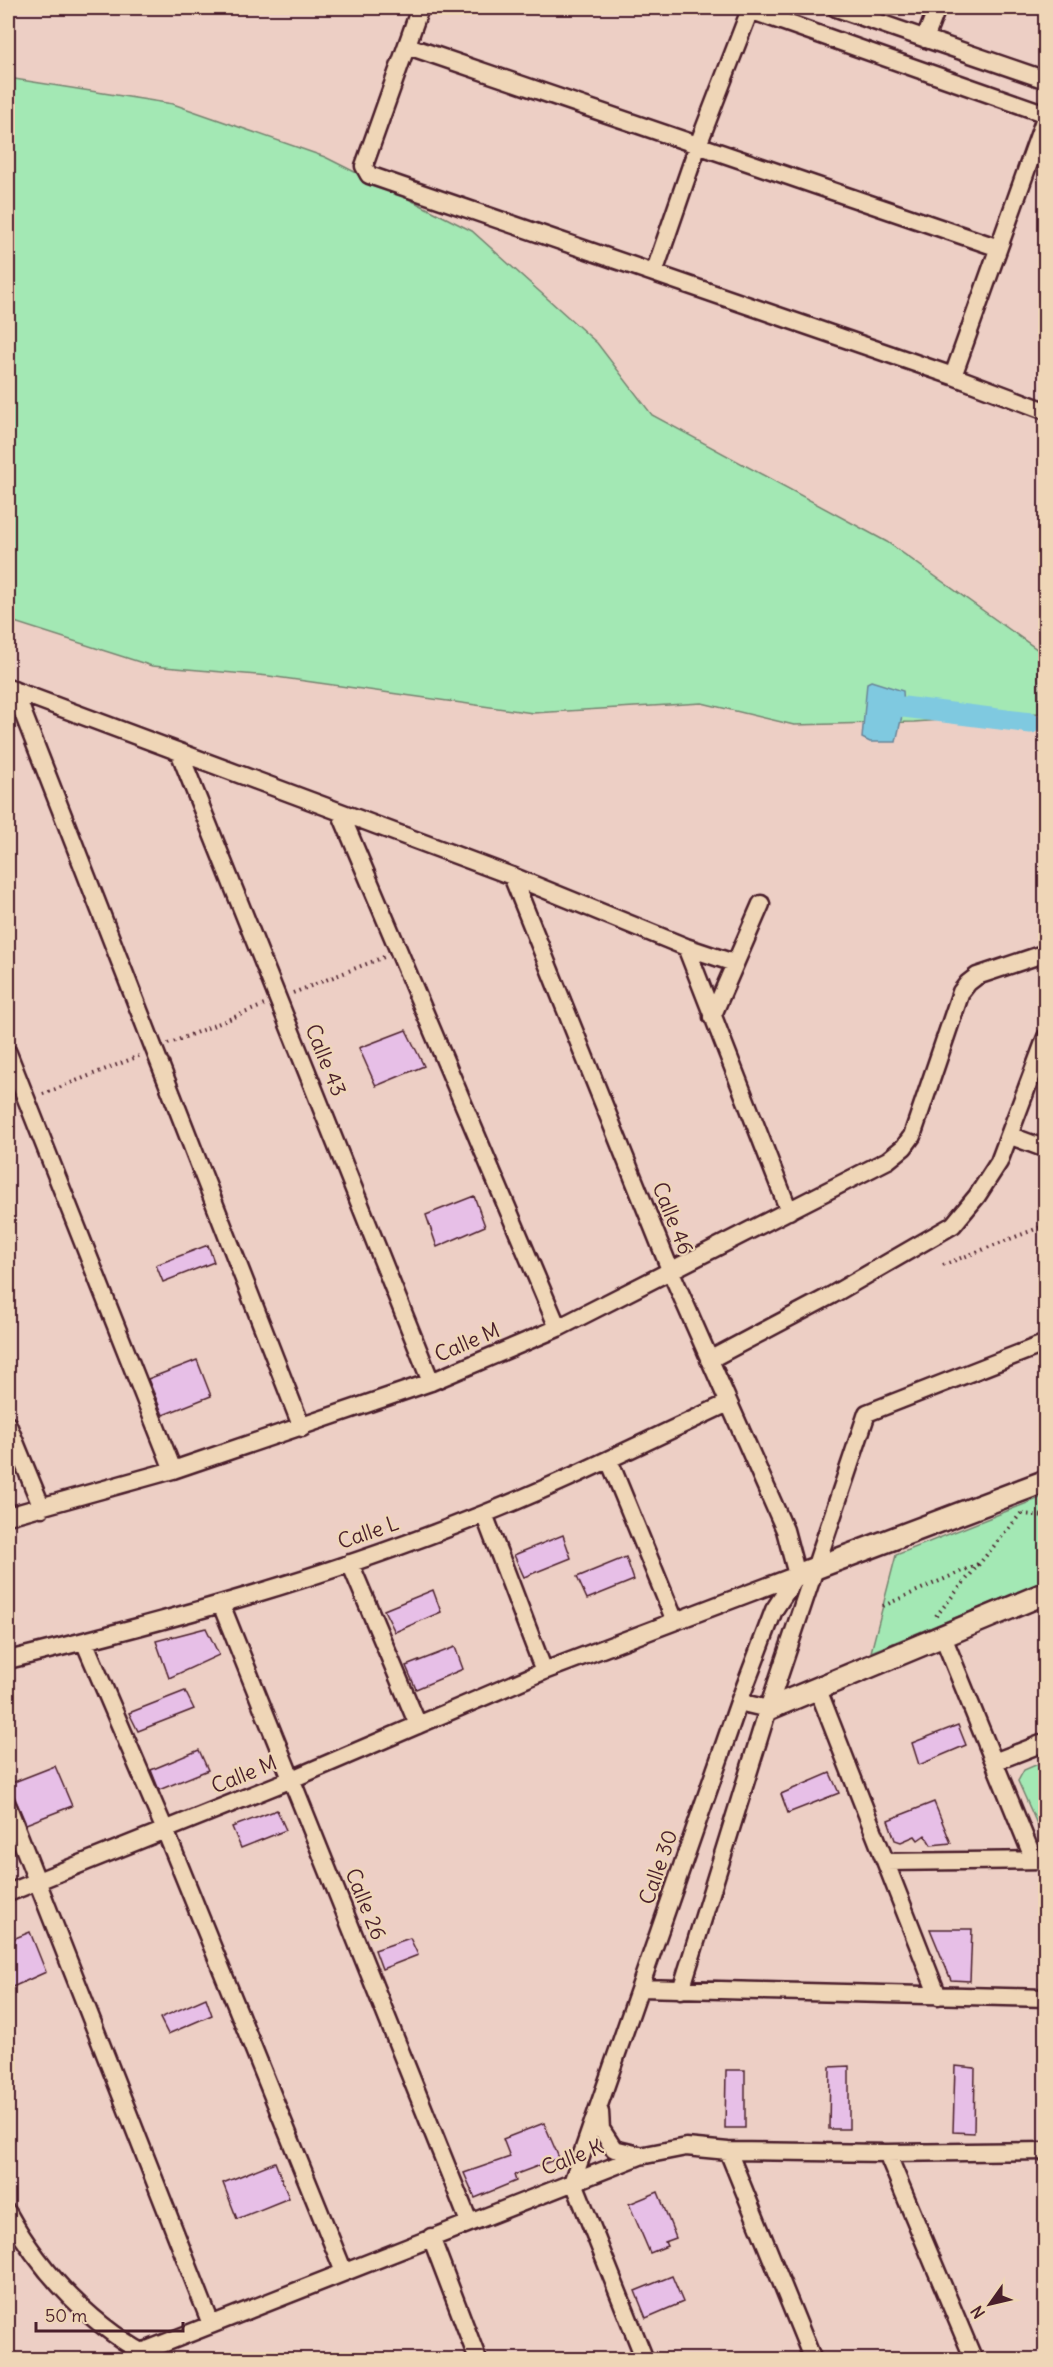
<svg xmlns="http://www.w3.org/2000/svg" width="1053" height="2367" viewBox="0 0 1053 2367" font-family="Delius,sans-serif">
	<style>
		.green { fill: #a3e8b4; stroke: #768470; stroke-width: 1.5 }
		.water { fill: #7fc9e0; stroke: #6a8598; stroke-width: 1.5 }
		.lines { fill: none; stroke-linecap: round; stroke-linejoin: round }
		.canal { stroke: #7fc9e0; stroke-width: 21 }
		.building { fill: #e7bfe7; stroke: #4a1f2b; stroke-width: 1.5 }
		.minor-casing { stroke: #4a1f2b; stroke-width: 21 }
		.tertiary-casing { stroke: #4a1f2b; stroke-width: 26 }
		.path { stroke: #4a1f2b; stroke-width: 4; stroke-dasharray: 1.5 4.5; stroke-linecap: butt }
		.minor { stroke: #efd6b7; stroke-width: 16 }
		.tertiary { stroke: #efd6b7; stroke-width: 21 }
		.labels { text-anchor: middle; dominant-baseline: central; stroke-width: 4.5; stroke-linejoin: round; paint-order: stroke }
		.street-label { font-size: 21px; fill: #4a1f2b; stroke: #efd6b7 }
	</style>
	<rect width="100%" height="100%" fill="#edcfc5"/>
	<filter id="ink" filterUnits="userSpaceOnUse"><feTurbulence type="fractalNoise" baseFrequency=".0167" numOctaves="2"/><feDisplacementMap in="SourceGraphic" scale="12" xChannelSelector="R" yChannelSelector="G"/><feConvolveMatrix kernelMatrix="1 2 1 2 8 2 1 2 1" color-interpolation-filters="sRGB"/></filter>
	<g filter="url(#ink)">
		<path class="green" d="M8,78L173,104L325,157L472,231L597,343L652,415L887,542L1038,650L1039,713L914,722L794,725L702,703L533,713L269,676L152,666L8,620Z
			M1045,1496V1581L871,1652L896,1555Z
			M1045,1761V1842L1018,1781L1024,1770Z"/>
		<path class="water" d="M871,681L903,691L904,707L896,742H870L862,738L867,683Z"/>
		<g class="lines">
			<path class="canal" d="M904,707L1031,723"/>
		</g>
		<path class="building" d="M406,1030L424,1066L376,1086L359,1048Z
			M474,1196L485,1226L437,1247L426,1215Z
			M208,1245L214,1262L163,1282L156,1265Z
			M197,1360L211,1396L163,1415L148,1379Z
			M563,1535L571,1558L524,1577L514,1555Z
			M626,1557L634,1580L587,1599L577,1577Z
			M433,1590L441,1612L395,1632L384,1610Z
			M206,1628L219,1655L169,1678L156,1641Z
			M455,1647L463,1669L416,1689L406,1666Z
			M185,1691L194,1709L138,1731L129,1713Z
			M958,1725L966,1745L919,1765L912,1743Z
			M199,1750L208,1770L159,1790L151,1770Z
			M55,1766L72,1806L26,1824L9,1784Z
			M830,1773L839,1793L788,1813L781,1794Z
			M934,1802L951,1843L931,1845L925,1835L918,1840L915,1836L901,1842L895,1840L888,1820Z
			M277,1810L286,1830L241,1848L232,1827Z
			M930,1929H972L970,1981L951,1980Z
			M30,1932L46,1972L8,1989V1941Z
			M410,1938L418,1955L382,1969L375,1950Z
			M206,1998L212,2015L168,2034L160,2018Z
			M849,2066V2129H829L830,2067Z
			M955,2066L975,2068L974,2133L953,2132Z
			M726,2070H745V2128H725Z
			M544,2123L559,2158L514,2175L516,2181L475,2198L464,2173L510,2157L503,2139Z
			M275,2162L289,2198L237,2219L223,2183Z
			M658,2192L676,2238L665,2242L667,2246L650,2253L629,2204Z
			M672,2276L683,2302L646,2318L635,2291Z"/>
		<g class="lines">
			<defs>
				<path id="minor" d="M420,8L364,166L369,175L953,376L1046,411
					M744,8L1046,114
					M836,8L1046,80
					M925,39L937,8
					M408,46L996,247
					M654,273L698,145L750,10L753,8
					M953,376L1046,115
					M8,688L512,876L686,947L734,963
					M14,690L302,1428
					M180,754L431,1382
					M340,812L558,1328
					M512,876L671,1272L785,1530L797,1575
					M686,947L789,1211
					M712,1017L761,904
					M8,1053L173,1470
					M1011,1136L1046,1149
					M709,1360L832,1295L953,1225L977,1196L999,1162L1046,1037
					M8,1425L42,1508
					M609,1460L675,1621
					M484,1514L544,1671
					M8,1516L173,1470L431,1382L558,1328L888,1160L904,1147L912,1136L961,992L968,983L977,976L1046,953
					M350,1563L418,1725
					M221,1604L469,2222
					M942,1634L1034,1860
					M84,1641L165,1830L344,2272
					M8,1660C169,1621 330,1576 484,1514C567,1481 647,1441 728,1403
					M817,1687L938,1996
					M739,1702L768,1709
					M994,1762L1046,1742
					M8,1807L211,2324
					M886,1862L1045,1860
					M8,1893L292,1779L544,1671L797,1575
					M640,1988L1046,1998
					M681,1990L768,1709L867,1413L1046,1343
					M600,2112L601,2129L614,2149L639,2155
					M728,2151L813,2360
					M887,2153L974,2360
					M8,2213C41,2273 95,2330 157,2360
					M431,2237L478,2360
					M142,2352L640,2156L686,2147L728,2151L887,2153L1046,2151
					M645,2360L573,2180L739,1702L774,1610L797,1575"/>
				<path id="tertiary" d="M797,1575L1046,1481
					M768,1709L1046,1593"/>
			</defs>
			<use href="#minor" class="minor-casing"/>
			<use href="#tertiary" class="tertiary-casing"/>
			<path class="path" d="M293,993L384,957
				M168,1044L264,1005
				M43,1094L139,1056
				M943,1265L1046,1225
				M1022,1514L1046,1516
				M883,1606L978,1564
				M936,1616L1023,1511"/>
			<use href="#minor" class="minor"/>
			<use href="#tertiary" class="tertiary"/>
		</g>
	</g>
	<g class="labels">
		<g class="street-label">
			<text transform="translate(326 1060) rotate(68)">Calle 43</text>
			<text transform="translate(673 1218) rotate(68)">Calle 46</text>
			<text transform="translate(467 1342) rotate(-23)">Calle M</text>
			<text transform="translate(368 1532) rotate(-19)">Calle L</text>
			<text transform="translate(244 1774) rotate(-22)">Calle M</text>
			<text transform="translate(658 1867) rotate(-71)">Calle 30</text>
			<text transform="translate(366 1904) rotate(68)">Calle 26</text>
			<text transform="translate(572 2157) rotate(-21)">Calle K</text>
		</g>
	</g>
	<rect width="1053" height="2367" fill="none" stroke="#efd6b7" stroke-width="30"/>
	<rect x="15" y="15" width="1023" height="2337" fill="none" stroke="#4a1f2b" stroke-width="2" filter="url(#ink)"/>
	<g transform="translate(990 2304) rotate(236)" stroke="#efd6b7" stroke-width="4.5" paint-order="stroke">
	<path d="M0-4.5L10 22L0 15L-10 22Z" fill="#4a1f2b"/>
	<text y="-9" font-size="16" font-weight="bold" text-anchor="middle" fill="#4a1f2b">N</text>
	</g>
	<path d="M36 2322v9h147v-9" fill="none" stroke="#4a1f2b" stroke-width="3"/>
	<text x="45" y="2322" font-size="18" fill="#4a1f2b" stroke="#efd6b7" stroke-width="4.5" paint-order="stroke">50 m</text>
</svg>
